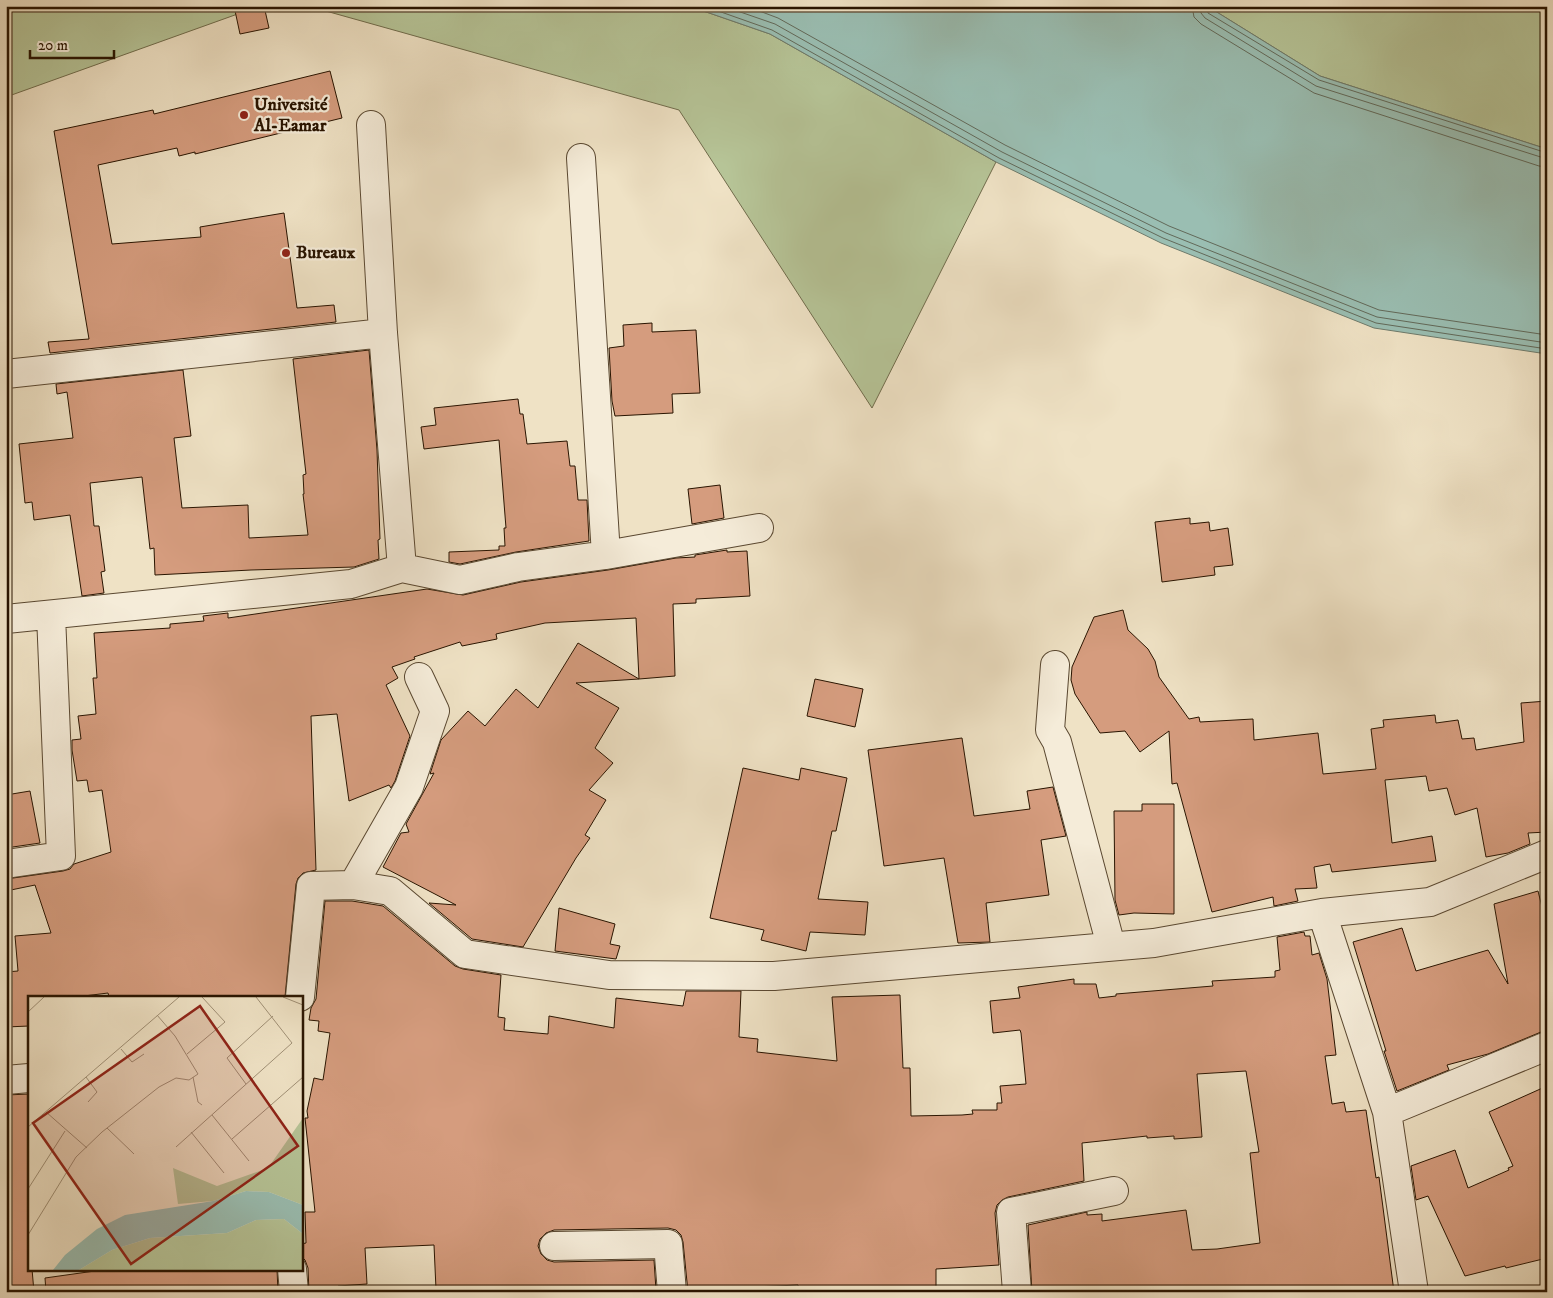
<svg xmlns="http://www.w3.org/2000/svg" width="1553" height="1298" viewBox="0 0 1553 1298" font-family="'IM FELL DW Pica',serif">
	<style>
		.green { fill: #b6c497; stroke: #706c4c }
		.water { fill: #9abeb2; stroke: #6d7a6b }
		.lines { fill: none; stroke-linecap: round; stroke-linejoin: round }
		.shore { stroke: #626959; stroke-width: 1 }
		.building { fill: #d59c7e; stroke: #291400 }
		.minor-casing { stroke: #5a4831; stroke-width: 30 }
		.minor { stroke: #f5ecd9; stroke-width: 28 }
		.poi-dot { fill: #8f2418; stroke: #f5ecd9; stroke-width: 2 }
		.labels { text-anchor: middle; dominant-baseline: central; stroke-width: 4.5; stroke-linejoin: round; paint-order: stroke }
		.poi-label { font-size: 18px; font-weight: bold; fill: #291400; stroke: #f5ecd9; text-anchor: start }
		.inset-road { fill: none; stroke: #a09076; stroke-width: 1 }
		.view { fill: #8f2418; fill-opacity: 0.15; stroke: #8f2418; stroke-width: 2.5 }
		.inset-edge { fill: none; stroke: #291400; stroke-width: 2.5 }
	</style>
	<rect width="100%" height="100%" fill="#efe2c5"/>
	<filter id="stains"><feTurbulence type="fractalNoise" baseFrequency=".004" numOctaves="4"/><feColorMatrix values="0 0 0 0 .2 0 0 0 0 .09 0 0 0 0 .02 0 0 0 .5 -.17"/></filter>
	<radialGradient id="worn" r=".72"><stop offset=".6" stop-color="#630" stop-opacity="0"/><stop offset="1" stop-color="#630" stop-opacity=".3"/></radialGradient>
	<path class="green" d="M6,6H260L6,97Z
		M308,6H689L770,34L996,162L872,408L679,110Z
		M1207,6H1547V149L1320,76Z"/>
	<path class="water" d="M689,6H1207L1320,76L1547,149V354L1374,328L1161,243L996,162L770,34Z"/>
	<g class="lines">
		<path class="shore" d="M704,6L772,30L999,158L1163,238L1376,323L1547,349
			M723,6L775,24L1002,152L1166,233L1377,317L1547,343
			M746,6L778,18L1005,145L1169,226L1379,310L1547,335
			M1192,6L1194,17L1201,24L1314,93L1539,166L1547,167
			M1199,6L1201,13L1205,18L1316,86L1547,159
			M1206,6L1208,13L1319,80L1547,153"/>
	</g>
	<path class="building" d="M234,6H264L269,28L240,34Z
		M330,71L342,118L195,154V152L179,156L177,148L98,165L112,244L201,237L200,227L284,213L297,308L334,305L336,322L50,353L48,342L89,339L54,131L153,110L154,114Z
		M652,323V332L696,330L700,393L672,394L673,413L615,416L612,401L609,348L624,346L623,325Z
		M369,350L377,450L380,539L378,540L379,559L354,567L251,570L155,575L154,548L150,549L142,477L90,483L94,526H99L105,571L101,572L104,593L82,596L70,515L34,520L32,502L25,503L19,444L73,438L67,392L57,394L56,384L183,370L191,436L174,438L182,508L248,505L249,538L308,535L303,494H304L303,475L306,474L293,359Z
		M518,399L520,414H523L527,444L567,441L570,466H575L578,500H587L589,541L516,552L460,564L449,562V552L499,550V546H505L504,528H506L499,440L424,449L421,427L436,425L434,408Z
		M720,485L724,518L692,524L688,489Z
		M1190,518V524L1209,522L1210,531L1228,528L1233,565L1214,567L1215,575L1162,582L1155,522Z
		M727,550V552L747,551L750,596L696,599V603L673,604L675,676L639,679L636,618L545,623L496,634L497,639L462,646L460,642L414,657L415,659L392,667L398,678L386,685L410,736L395,781L391,788L389,785L349,801L337,714L311,716L316,870L303,873L298,878L296,884L285,997H109L108,993L76,997H29V1026L6,1027V972L18,971L15,936L51,933L35,885L6,891V879L63,871L70,869L74,864L111,852L102,790L89,792L87,780L77,781L72,750V740L81,739L78,716L96,714L93,678H97L94,633L170,628V624L204,621L203,616L228,613V618L427,589L463,595L521,582L608,570L676,558L695,557V555Z
		M1123,610L1128,630L1148,649L1155,661L1159,677L1189,719L1199,717L1200,722L1253,719L1254,740L1318,733L1323,774L1376,769L1371,729L1384,727L1383,720L1435,715L1436,723L1458,720L1462,739L1474,738L1476,750L1524,742L1521,703L1547,701V832L1528,833L1530,844L1508,853L1486,857L1477,808L1455,815L1447,788L1429,791L1426,776L1385,780L1392,843L1432,836L1436,861L1332,872L1330,864L1314,867L1317,888L1295,889L1298,901L1274,906L1273,897L1212,912L1177,783L1172,784L1169,731L1140,752L1125,731L1100,733L1075,694L1071,680L1072,667L1094,617Z
		M578,643L639,679L576,683L619,708L595,748L613,763L589,790L606,800L585,835L590,838L576,858L523,947L472,939L429,903L456,905L383,867L401,833L409,832L406,824L434,773L430,774L441,740L468,711L485,726L516,689L538,708Z
		M815,679L863,689L855,727L807,716Z
		M962,738L974,816L1030,809L1027,791L1053,787L1066,836L1041,840L1049,895L986,903L990,942L958,943L944,858L884,866L868,750Z
		M743,768L799,780L801,768L847,778L836,831H832L818,899L868,902L865,935L810,932L806,951L761,940L764,930L710,918Z
		M30,791L40,843L6,848V795Z
		M1142,804H1174V914L1134,913L1119,915L1115,900L1114,811H1142Z
		M1538,891L1542,907L1547,905V1031L1541,1032L1488,1054L1447,1065L1449,1070L1397,1091L1384,1051H1386L1353,942L1402,928L1416,971L1488,950L1508,984L1494,904Z
		M325,901H352L383,906L455,966L463,969L501,975L498,1017L505,1018L504,1030L548,1034L549,1016L614,1028L616,998L683,1006L686,991H741L739,1037L758,1039L757,1052L837,1061L832,997L900,995L903,1068H910L911,1116L962,1115L973,1114L972,1110H997V1103H1002L1000,1086L1026,1084L1021,1033L1020,1030L993,1033L990,1001L1020,998L1018,987L1074,979V984H1096L1099,998L1116,996V994L1213,986L1212,981L1275,977V971L1280,970L1277,937L1304,932L1305,936H1310L1312,955L1319,953L1327,979L1336,1055L1325,1056L1332,1104L1344,1102L1346,1112L1366,1110L1376,1178L1379,1177L1394,1292H1032L1028,1225L1087,1212V1215L1102,1214V1221L1186,1210L1192,1250L1217,1249L1260,1243L1250,1153L1259,1152L1246,1071L1197,1074L1202,1137L1174,1139V1136L1147,1138V1136L1082,1143L1084,1181L1008,1197L1002,1200L997,1205L995,1213L999,1265L936,1269V1292H799L798,1285L753,1287V1289L734,1290V1292H688L683,1242L681,1235L676,1230L668,1228L554,1230L546,1233L540,1239L538,1246L541,1254L547,1260L554,1262L654,1260L656,1290L639,1292H441V1289H436L434,1245L365,1248L367,1284L338,1286V1292H309L308,1268L305,1260L302,1257L301,1244L306,1243L305,1212H315L305,1118H308L307,1111L314,1078L323,1080L330,1033L318,1031L319,1021L309,1020L311,1008L316,999Z
		M559,908L615,924L610,944L620,946L616,959L555,951Z
		M1547,1086V1258L1506,1268L1505,1266L1465,1276L1428,1196L1416,1200L1411,1166L1455,1150L1468,1188L1509,1170L1508,1168L1513,1166L1489,1112Z
		M29,1094V1269H32L34,1292H6V1095Z
		M109,1269H277L278,1292H46L45,1278Z"/>
	<g class="lines">
		<defs>
			<path id="minor" d="M371,125L383,333L402,568
				M581,158L606,555
				M6,374L383,333
				M6,619L351,584L402,568L460,580L518,567L606,555L759,528
				M1055,665L1050,730L1057,742L1111,946
				M6,864L61,856L51,615
				M353,885L409,787L435,711L419,677
				M1322,913L1387,1112L1414,1292
				M300,997L311,886L353,885L390,891L465,954L609,975L774,976L1154,943L1322,913L1430,902L1547,854
				M6,1080L29,1078
				M1387,1112L1547,1046
				M554,1246L668,1244L672,1292
				M292,1269L294,1292
				M1017,1292L1011,1212L1114,1191"/>
		</defs>
		<use href="#minor" class="minor-casing"/>
		<use href="#minor" class="minor"/>
	</g>
	<g class="poi-dot">
		<circle cx="244" cy="115" r="5"/>
		<circle cx="286" cy="253" r="5"/>
	</g>
	<g class="labels">
		<g class="poi-label">
			<text x="254" y="105">Université<tspan x="254" dy="21">Al-Eamar</tspan></text>
			<text x="296" y="253">Bureaux</text>
		</g>
	</g>
	<g transform="translate(28 996)">
		<rect width="275" height="275" fill="#efe2c5"/>
		<path d="M275,122V209L241,196L218,195L185,205L150,208L145,172L189,190L240,172ZM256,223L275,238V274H51L84,254L122,242L199,237L228,224Z" fill="#b6c497"/>
		<path d="M218,195L241,196L275,209V238L256,223L228,224L199,237L122,242L84,254L51,274H25L37,259L69,233L97,219L185,205Z" fill="#9abeb2"/>
		<path class="inset-road" d="M255,1L275,9M0,16L16,1M93,53L104,66L116,58M159,58L197,26L174,1M58,81L69,96L60,106M165,81L170,106L174,109M218,88L199,62L245,20M18,116L59,152M184,119L221,165M0,131L151,1M79,132L106,158M163,136L196,177M204,143L275,81M148,151L264,47L228,1M0,193L37,135M0,239L48,161L74,136L131,91L148,82L161,84L170,78L147,40L129,19"/>
		<path class="view" d="M172,10L270,150L103,268L5,127Z"/>
		<rect width="275" height="275" class="inset-edge"/>
	</g>
	<rect width="1553" height="1298" fill="none" stroke="#efe2c5" stroke-width="25"/>
	<rect x="8" y="8" width="1538" height="1283" fill="none" stroke="#291400" stroke-width="2.5"/>
	<rect x="12" y="12" width="1528" height="1273" fill="none" stroke="#291400"/>
	<path d="M30 50v8h84v-8" fill="none" stroke="#291400" stroke-width="2.5"/>
	<text x="38" y="50" font-size="15" fill="#291400" stroke="#f5ecd9" stroke-width="4" paint-order="stroke">20 m</text>
	<rect width="100%" height="100%" filter="url(#stains)"/>
	<rect width="100%" height="100%" fill="url(#worn)"/>
</svg>
